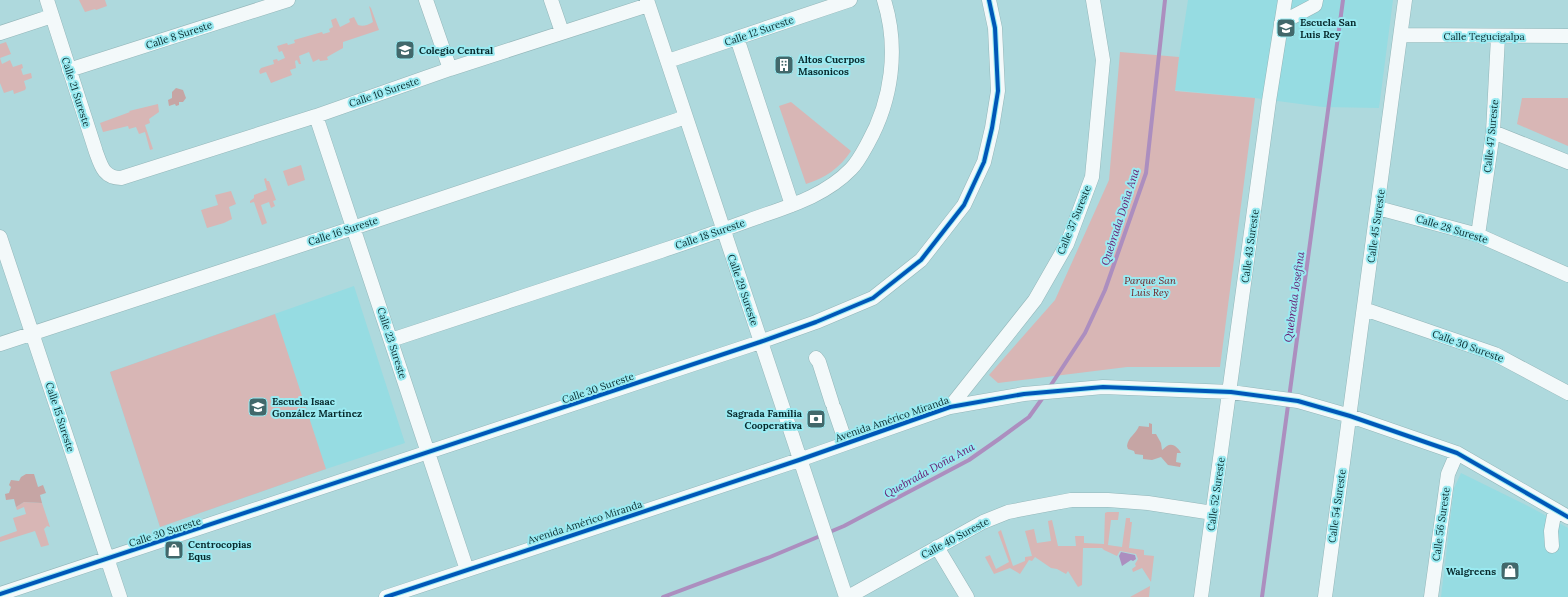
<svg xmlns="http://www.w3.org/2000/svg" width="1568" height="597" viewBox="0 0 1568 597" font-family="Lora,serif">
	<style>
		.built { fill: #96dce2 }
		.green { fill: #d8b6b5 }
		.forest { fill: #c6a5a4 }
		.water { fill: #ac8ebf }
		.lines { fill: none; stroke-linecap: round; stroke-linejoin: round }
		.stream { stroke: #ac8ebf; stroke-width: 4 }
		.minor-casing { stroke: #93b6b9; stroke-width: 15 }
		.minor { stroke: #f3f9fa; stroke-width: 14 }
		.cycleway-casing { stroke: #9aeaf1; stroke-width: 6 }
		.cycleway { stroke: #0057b8; stroke-width: 4 }
		.labels { text-anchor: middle; dominant-baseline: central; stroke-width: 4; stroke-linejoin: round; paint-order: stroke }
		.poi-label { font-size: 10px; font-weight: bold; fill: #082b2e; stroke: #9aeaf1; text-anchor: start }
		.street-label { font-size: 10px; fill: #082b2e; stroke: #9aeaf1 }
		.park-label { font-size: 10px; font-style: italic; fill: #6e181c; stroke: #9aeaf1 }
		.water-label { font-size: 11px; font-style: italic; fill: #65196f; stroke: #9aeaf1 }
	</style>
	<rect width="100%" height="100%" fill="#aed9dd"/>
	<path class="built" d="M1188,0H1393L1379,108L1323,107L1255,98L1174,90Z
		M354,286L405,443L326,469L160,527L110,372Z
		M1461,473L1532,508L1568,528V597H1441L1454,488Z"/>
	<path class="green" d="M79,0H105L107,6L96,10L95,9L85,12Z
		M369,6L371,8L379,30L343,42V48L327,57L328,60L320,61L319,59L313,62L309,52L299,56L301,64H299L297,60L295,61L296,68L290,70L292,75L271,83L266,72L260,74L259,71L261,68L274,64L273,60L277,59L278,61L285,58L282,51L279,52L277,46L287,43L288,45L295,43L294,40L322,32L323,34L330,32L329,29L333,27L331,20L336,18L340,27L350,22L349,19L354,17L358,25C363,27 368,25 373,22Z
		M6,42L11,54L0,58L2,64L10,60L13,67L22,64L23,68L21,69L23,75L31,73L32,78L24,81L26,88L25,90L14,94L13,90L4,93L0,83V44Z
		M1120,52L1179,57L1175,91L1255,98L1220,367H1127L998,383L989,375L1055,300L1109,180Z
		M1522,98H1568V146L1517,124Z
		M791,102L851,151C840,168 825,178 806,184L779,106Z
		M158,104L159,112L149,119L150,123L145,125L153,149L150,150L145,132L139,134L136,127L129,129L128,126L103,132L100,123L130,112L129,111Z
		M301,165L305,180L288,186L283,171Z
		M266,178L267,181H269L276,200L273,201L275,206L271,208L269,202L261,205L267,223L262,225L254,202L250,203V201L254,198V195L267,190L264,179Z
		M231,191L236,204L229,207L232,219L224,223L207,228L201,210L218,205L215,195Z
		M275,314L326,469L160,527L110,372Z
		M24,502L42,503L50,527L47,526L44,529L49,545L41,547L35,531L0,542V537L17,531L13,518L26,514L24,507L17,510L16,507Z
		M1107,512H1119L1118,520H1111L1108,545L1122,547L1126,518H1130V522H1132L1129,548L1144,550V555L1154,556L1151,582L1142,568L1133,572L1132,569L1136,566L1135,564L1138,559L1136,554L1120,551L1117,556L1104,550L1102,548H1083L1082,585L1078,587L1068,571L1066,574L1057,569L1051,568L1035,557L1032,561L1029,560L1020,574L1010,568L994,574L985,557L990,555L996,569L1009,562L998,532L1001,530L1013,566L1025,561V557L1032,556L1025,531L1034,529L1037,543L1051,541L1048,521L1052,520L1058,546H1076L1075,536H1084V543L1104,544L1105,513Z
		M1150,586L1149,597H1130Z"/>
	<path class="forest" d="M176,88L183,90L186,98L183,102H179V105L176,106L175,104L169,106L168,100L172,98V92Z
		M1149,423L1152,424V434H1156L1161,443L1162,450C1164,449 1165,447 1167,446C1173,442 1179,449 1181,453H1177L1176,462L1181,463L1180,467L1168,465L1161,457L1152,460L1143,459V455L1135,454L1134,451L1128,449L1127,446C1128,437 1136,434 1139,426L1149,427Z
		M26,474H34L38,487L43,485L46,493L40,495L42,503L24,502L16,507L14,499L6,500L5,494L9,493L11,487L9,485L11,480L19,481L21,477Z"/>
	<path class="water" d="M1121,552L1135,555L1136,559L1133,561L1131,560L1122,566L1119,556Z"/>
	<g class="lines">
		<path class="stream" d="M1049,388L1085,333L1105,290L1146,173L1165,0
			M663,597L770,557L844,526L969,460L999,439L1029,417L1044,396
			M1262,597L1343,0"/>
		<defs>
			<path id="minor" d="M47,0L96,152C101,166 104,178 121,178L316,116L450,69L648,5
				M426,0L450,69
				M551,0L562,32
				M647,0L846,597
				M1281,23L1315,5L1316,0
				M0,33L52,16
				M1401,35L1568,36
				M737,38L792,205
				M668,61L850,0
				M69,70L288,0
				M316,116L467,570
				M1493,132L1568,162
				M1378,208L1478,235L1568,275
				M1478,235L1493,132L1498,37
				M0,237L120,597
				M1364,309L1495,354L1568,393
				M391,340C481,310 571,281 661,251C691,241 720,231 750,220C786,207 824,197 851,169C858,162 863,152 868,143C892,100 899,48 884,0
				M0,344L353,228L686,117
				M816,358L819,362L832,403
				M950,407L1035,300L1067,244L1092,177L1103,60L1093,0
				M834,408L846,443
				M1552,546L1551,531L1555,510
				M937,547L967,597
				M0,594L760,342L816,322L873,298L921,260L964,205L984,162L992,128L998,91L995,28L989,0
				M386,597L799,460L950,407L1024,394L1103,387L1231,392L1298,401L1350,416L1457,453L1568,517
				M848,597L983,522L1008,512L1071,500H1108L1148,503L1213,513
				M1201,597L1269,101L1285,0
				M1325,597L1405,0
				M1431,597L1448,474L1457,453"/>
		</defs>
		<use href="#minor" class="minor-casing"/>
		<use href="#minor" class="minor"/>
		<defs>
			<path id="cycleway" d="M0,594L760,342L816,322L873,298L921,260L964,205L984,162L992,128L998,91L995,28L989,0
				M386,597L799,460L950,407L1024,394L1103,387L1231,392L1298,401L1350,416L1457,453L1568,517"/>
		</defs>
		<use href="#cycleway" class="cycleway-casing"/>
		<use href="#cycleway" class="cycleway"/>
	</g>
	<defs>
		<symbol id="school-square" viewBox="-11 -11 22 22"><rect x="-9" y="-9" width="18" height="18" rx="4" fill="#42686b" stroke="#9aeaf1"/><path d="M0-5L7-2L0 1L-7-2ZM-4 1L0 2.5L4 1V4Q0 6-4 4Z" fill="#fff"/></symbol>
		<symbol id="building-square" viewBox="-11 -11 22 22"><rect x="-9" y="-9" width="18" height="18" rx="4" fill="#42686b" stroke="#9aeaf1"/><path d="M-4-6H4V6H1V3H-1V6H-4ZM-2.5-4.3h1.7v1.8h-1.7ZM.8-4.3h1.7v1.8H.8ZM-2.5-1h1.7V.8h-1.7ZM.8-1h1.7V.8H.8Z" fill="#fff"/></symbol>
		<symbol id="bank-square" viewBox="-11 -11 22 22"><rect x="-9" y="-9" width="18" height="18" rx="4" fill="#42686b" stroke="#9aeaf1"/><path d="M-6-4H6V4H-6ZM0-2.3a2.3 2.3 0 1 0 0 4.6a2.3 2.3 0 1 0 0-4.6Z" fill="#fff"/></symbol>
		<symbol id="shop-square" viewBox="-11 -11 22 22"><rect x="-9" y="-9" width="18" height="18" rx="4" fill="#42686b" stroke="#9aeaf1"/><path d="M-5-2.5h2.3a2.7 3.5 0 0 1 5.4 0H5L5.5 6h-11ZM-1.5-2.5h3a1.5 2.3 0 0 0-3 0Z" fill="#fff"/></symbol>
	</defs>
	<g fill-rule="evenodd">
		<use href="#school-square" x="1275" y="17" width="22" height="22"/>
		<use href="#school-square" x="394" y="39" width="22" height="22"/>
		<use href="#building-square" x="773" y="54" width="22" height="22"/>
		<use href="#school-square" x="247" y="396" width="22" height="22"/>
		<use href="#bank-square" x="805" y="408" width="22" height="22"/>
		<use href="#shop-square" x="163" y="539" width="22" height="22"/>
		<use href="#shop-square" x="1499" y="560" width="22" height="22"/>
	</g>
	<g class="labels">
		<g class="poi-label">
			<text x="1300" y="22">Escuela San<tspan x="1300" dy="12">Luis Rey</tspan></text>
			<text x="419" y="50">Colegio Central</text>
			<text x="798" y="59">Altos Cuerpos<tspan x="798" dy="12">Masonicos</tspan></text>
			<text x="272" y="401">Escuela Isaac<tspan x="272" dy="12">González Martínez</tspan></text>
			<text x="802" y="413" text-anchor="end">Sagrada Familia<tspan x="802" dy="12">Cooperativa</tspan></text>
			<text x="188" y="544">Centrocopias<tspan x="188" dy="12">Equs</tspan></text>
			<text x="1496" y="571" text-anchor="end">Walgreens</text>
		</g>
		<g class="street-label">
			<text transform="translate(759 31) rotate(-19)">Calle 12 Sureste</text>
			<text transform="translate(179 35) rotate(-18)">Calle 8 Sureste</text>
			<text x="1484" y="36">Calle Tegucigalpa</text>
			<text transform="translate(76 92) rotate(72)">Calle 21 Sureste</text>
			<text transform="translate(384 92) rotate(-19)">Calle 10 Sureste</text>
			<text transform="translate(1491 136) rotate(-84)">Calle 47 Sureste</text>
			<text transform="translate(1074 220) rotate(-68)">Calle 37 Sureste</text>
			<text transform="translate(1376 226) rotate(-82)">Calle 45 Sureste</text>
			<text transform="translate(1452 229) rotate(17)">Calle 28 Sureste</text>
			<text transform="translate(343 231) rotate(-18)">Calle 16 Sureste</text>
			<text transform="translate(710 234) rotate(-19)">Calle 18 Sureste</text>
			<text transform="translate(1250 246) rotate(-82)">Calle 43 Sureste</text>
			<text transform="translate(743 290) rotate(71)">Calle 29 Sureste</text>
			<text transform="translate(392 343) rotate(72)">Calle 23 Sureste</text>
			<text transform="translate(1468 346) rotate(20)">Calle 30 Sureste</text>
			<text transform="translate(598 388) rotate(-19)">Calle 30 Sureste</text>
			<text transform="translate(60 417) rotate(72)">Calle 15 Sureste</text>
			<text transform="translate(892 419) rotate(-19)">Avenida Américo Miranda</text>
			<text transform="translate(1216 494) rotate(-82)">Calle 52 Sureste</text>
			<text transform="translate(1337 506) rotate(-82)">Calle 54 Sureste</text>
			<text transform="translate(585 522) rotate(-18)">Avenida Américo Miranda</text>
			<text transform="translate(1441 524) rotate(-82)">Calle 56 Sureste</text>
			<text transform="translate(165 532) rotate(-18)">Calle 30 Sureste</text>
			<text transform="translate(955 538) rotate(-28)">Calle 40 Sureste</text>
		</g>
		<g class="park-label">
			<text x="1150" y="280">Parque San<tspan x="1150" dy="12">Luis Rey</tspan></text>
		</g>
		<g class="water-label">
			<text transform="translate(1120 217) rotate(-72)">Quebrada Doña Ana</text>
			<text transform="translate(1294 297) rotate(-82)">Quebrada Josefina</text>
			<text transform="translate(929 470) rotate(-29)">Quebrada Doña Ana</text>
		</g>
	</g>
</svg>
